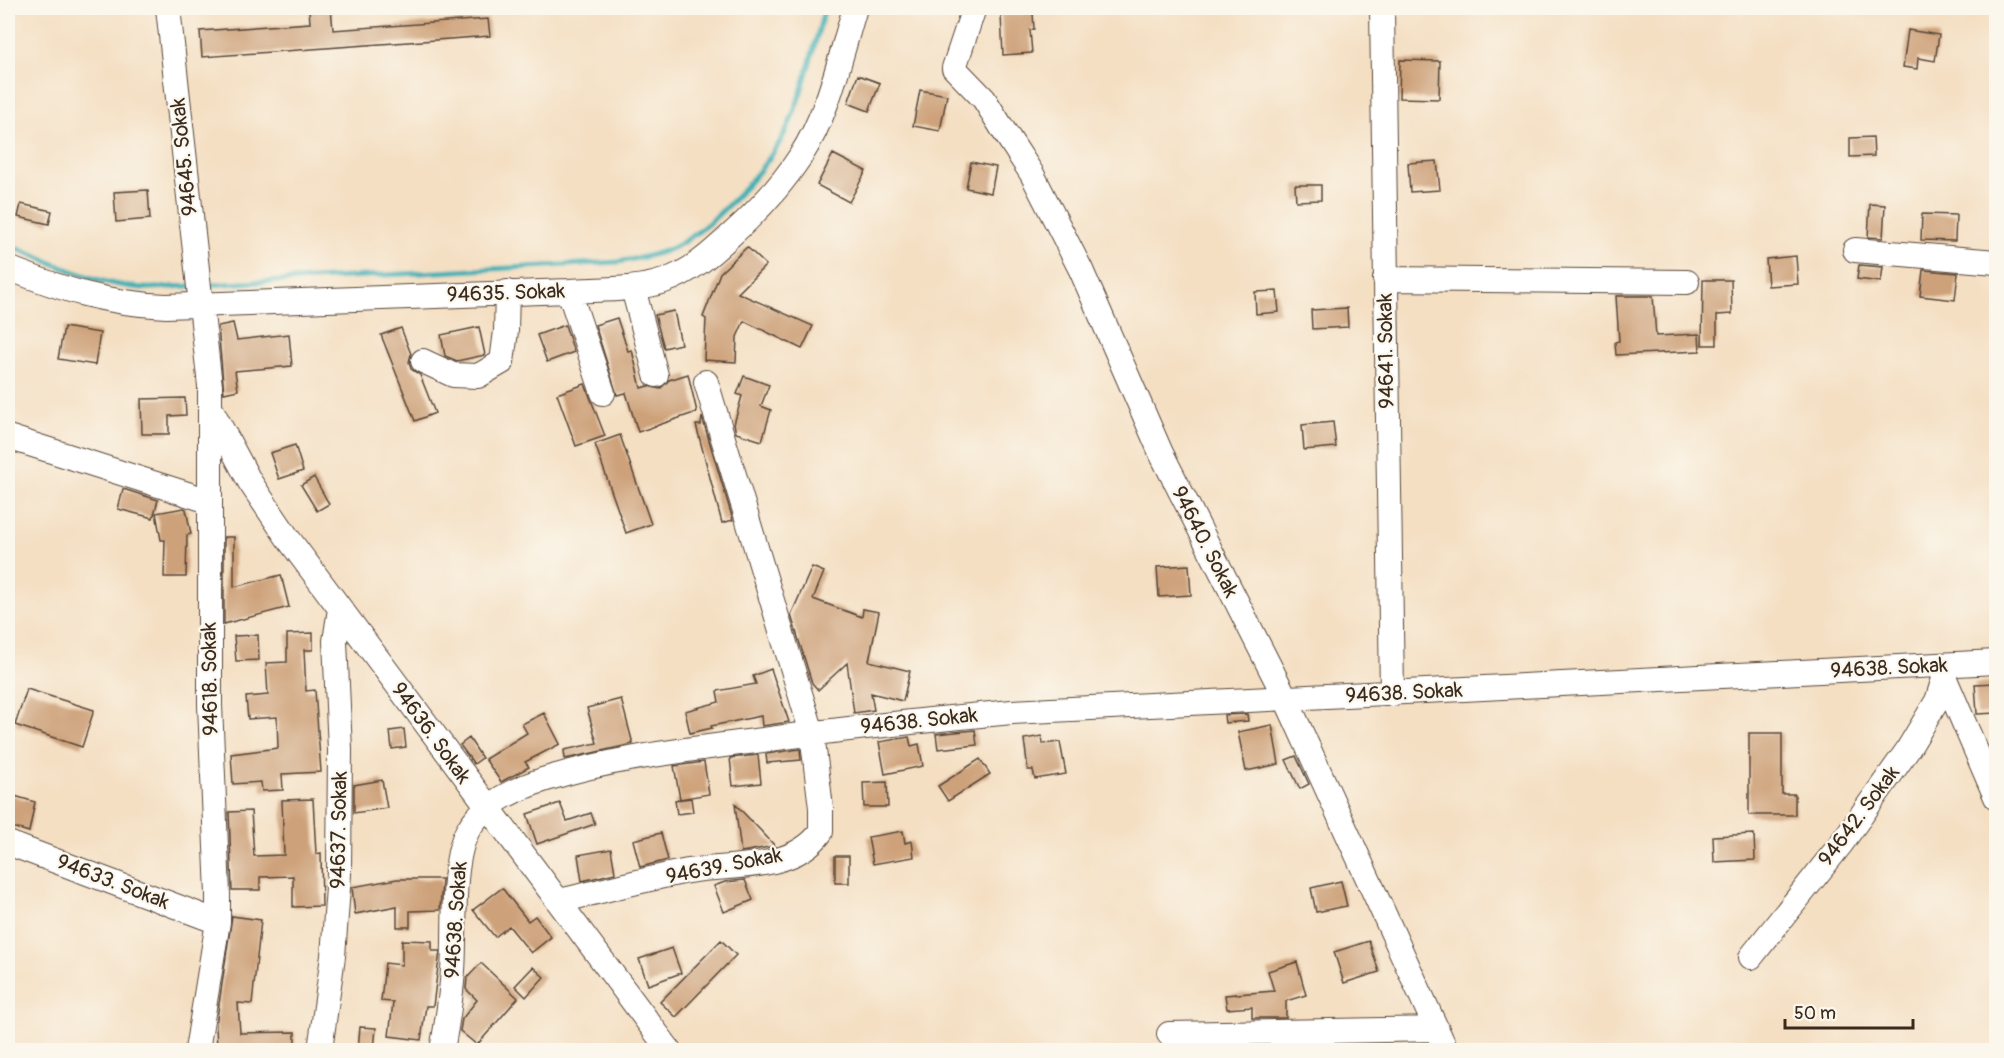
<svg xmlns="http://www.w3.org/2000/svg" width="2004" height="1058" viewBox="0 0 2004 1058" font-family="Pangolin,sans-serif">
	<style>
		.lines { fill: none; stroke-linecap: round; stroke-linejoin: round }
		.stream { stroke: #3eafb5; stroke-width: 5 }
		.building { fill: #cda179 }
		.minor-casing { stroke: #574537; stroke-width: 26 }
		.minor { stroke: #fff; stroke-width: 24 }
		.labels { text-anchor: middle; dominant-baseline: central; stroke-width: 4.5; stroke-linejoin: round; paint-order: stroke }
		.street-label { font-size: 21px; fill: #3b2a1e; stroke: #fbf7ec }
	</style>
	<rect width="100%" height="100%" fill="#fbf7ec"/>
	<filter id="ink" filterUnits="userSpaceOnUse"><feTurbulence type="fractalNoise" baseFrequency=".0167" numOctaves="2"/><feDisplacementMap in="SourceGraphic" scale="12" xChannelSelector="R" yChannelSelector="G"/><feConvolveMatrix kernelMatrix="1 2 1 2 8 2 1 2 1" color-interpolation-filters="sRGB"/></filter>
	<filter id="wash" filterUnits="userSpaceOnUse"><feTurbulence type="fractalNoise" baseFrequency=".008" numOctaves="4" result="noise"/><feDisplacementMap in="SourceGraphic" scale="24" xChannelSelector="R" yChannelSelector="G"/><feGaussianBlur stdDeviation="1.35" result="paint"/><feColorMatrix in="noise" values="0 0 0 0 0 0 0 0 0 0 0 0 0 0 0 0 0 1.4 0 .05"/><feComposite in="paint" operator="in"/></filter>
	<g filter="url(#wash)">
		<rect width="100%" height="100%" fill="#f4dfc3"/>
		<g class="lines">
			<path class="stream" d="M8,245C50,261 95,285 142,288C159,289 176,286 193,286
				M206,285L618,262C638,258 661,255 680,244C717,222 774,162 790,122C805,86 814,45 825,8"/>
		</g>
		<g id="blocks">
			<path class="building" d="M309,8H331L333,30L488,19L490,36L202,57L200,31L310,23Z
				M1033,13L1034,29L1030,30L1032,53L1003,55L1001,15Z
				M1908,30L1939,35L1935,61L1918,58L1917,69L1903,67Z
				M1400,60L1440,61L1439,99L1399,98Z
				M858,75L880,83L869,111L848,103Z
				M920,90L947,95L940,131L913,126Z
				M1873,137L1874,156L1850,157V138Z
				M833,154L866,171L849,202L817,185Z
				M1437,161L1440,190L1410,192L1408,163Z
				M971,162L996,167L991,193L966,188Z
				M1295,185H1321V200L1296,201Z
				M148,190L150,219L116,222L114,192Z
				M21,204L52,211L49,224L18,217Z
				M1870,204L1885,205L1883,238L1868,237Z
				M1922,214L1956,215L1955,241L1921,240Z
				M747,247L766,265L738,293L813,326L802,349L744,321L737,337L736,362L704,360L706,319L703,317L720,273Z
				M1796,256L1798,284L1768,286L1766,259Z
				M1859,265L1883,267L1881,282L1857,279Z
				M1923,270L1958,273L1955,300L1920,296Z
				M1703,280H1731L1732,314L1717,315V345H1702Z
				M1277,291L1279,312L1256,314L1255,292Z
				M1616,296H1653L1656,336L1699,334L1700,351L1616,355L1615,342L1619,341Z
				M1347,308L1348,327L1312,329L1311,310Z
				M674,311L681,344L664,348L655,315Z
				M617,318L628,351L632,350L641,388L648,386L660,389L669,380L688,374L697,412L638,432L626,393L617,395L595,325Z
				M233,323L237,340L289,334L292,366L235,371L238,390L224,393L218,326Z
				M565,325L574,352L547,362L537,335Z
				M64,327L100,333L95,365L58,359Z
				M479,327L485,355L457,361L445,356L441,335Z
				M401,328L411,354L409,362L411,369L420,375L435,413L415,421L381,335Z
				M744,376L769,385L761,406L771,410L762,441L736,433L734,424L742,396L737,394Z
				M585,384L605,436L576,446L557,394Z
				M185,398L186,415L169,416V434H142L141,399Z
				M702,417L733,520L722,523L696,425H701Z
				M1333,422L1336,447L1304,450L1302,425Z
				M620,435L651,524L626,533L595,444Z
				M295,445L303,471L279,479L270,453Z
				M314,477L329,504L317,511L301,485Z
				M123,489L158,500L153,518L118,509Z
				M184,508L186,509L191,534L187,535L186,577H164L165,540H161L156,513Z
				M224,537H234V587L281,575L289,607L224,624Z
				M1189,565L1191,595L1159,597L1157,567Z
				M812,567L824,572L813,599L862,617L863,609L879,612L869,661L910,671L903,701L871,693L874,710L854,713L847,663L818,690L812,683L791,615Z
				M313,633V650H304L306,691L315,690L321,772L282,774L283,790L262,791L261,782L233,784L231,754L278,748L277,717L248,719L246,697L268,695L266,663L287,662V634Z
				M258,635L259,660L236,661L234,636Z
				M771,669L789,722L762,726L761,716L711,726L712,728L690,733L685,711L719,702L717,691L756,684L753,676Z
				M1996,683V713L1977,714L1975,684Z
				M27,689L94,710L82,747L15,725Z
				M621,699L633,744L565,759L564,750L597,743L587,708Z
				M544,713L560,744L525,762L529,767L501,782L485,759L527,733L522,724Z
				M1247,714L1248,721L1225,723L1224,715Z
				M1272,725L1279,764L1246,771L1238,732Z
				M404,729L406,747L392,749L390,731Z
				M975,730L977,745L938,749L936,734Z
				M1749,733H1782V794H1795V815H1749Z
				M1042,736L1043,744L1060,742L1066,774L1035,779L1033,770H1028L1024,739Z
				M909,737L911,746L919,744L923,766L885,774L879,742Z
				M469,738L482,758L474,764L460,745Z
				M800,749L801,760L767,763L766,754Z
				M758,755L761,783L733,786L730,758Z
				M1296,756L1309,784L1300,789L1286,760Z
				M980,759L990,774L948,801L938,786Z
				M704,762L709,794L680,799L674,766Z
				M382,780L387,808L354,813V785Z
				M887,782L888,807H864L863,783Z
				M8,794L35,802L29,832L8,826Z
				M691,798L693,812L677,814L675,800Z
				M313,799L316,854L321,853L322,906L293,907V876L260,877V890H232L229,812L251,811L254,856L284,855L282,800Z
				M560,803L567,821L591,813L595,824L537,844L527,814Z
				M735,804L762,832L775,846L741,852Z
				M903,831L905,843L912,841L914,857L873,864L868,837Z
				M661,833L668,860L640,867L633,840Z
				M1754,834L1755,860L1714,862L1713,836Z
				M611,849L615,873L582,881L578,855Z
				M835,856H849V883H835Z
				M397,879H442L440,910L410,911V927H397V906L355,914L352,887Z
				M745,880L753,900L724,912L714,886L725,882Z
				M1341,881L1347,906L1316,912L1311,888Z
				M502,888L528,921L535,916L551,937L531,953L509,926L495,937L473,910Z
				M232,916L261,920L252,1004L238,1003L240,1033L295,1032V1050H217L216,1025Z
				M402,940L432,941V951H440L433,1006H426L421,1040L389,1036L393,1002L381,1001L385,963L402,965Z
				M721,940L736,955L676,1017L660,1002Z
				M1369,941L1379,972L1344,983L1334,952Z
				M672,948L681,973L648,985L639,959Z
				M1297,962L1306,995L1286,1001V1018H1252V1007L1227,1009L1225,995L1274,991L1268,971Z
				M481,963L518,998L477,1045L460,1031L462,1019L477,1000L466,989L467,978Z
				M533,967L544,977L526,997L515,986Z
				M360,1027L376,1028L374,1050H358Z"/>
		</g>
	</g>
	<g filter="url(#ink)">
		<use href="#blocks" fill-opacity="0" stroke="#574537" stroke-width="1.5"/>
		<g class="lines">
			<defs>
				<path id="minor" d="M168,8L210,386V705L218,894V922L197,1050
					M974,8L954,68L984,99L1004,131L1032,174L1081,270L1161,453L1286,699L1446,1050
					M1382,8L1392,694
					M1855,250L1996,262
					M8,268C64,290 105,303 166,306L569,291C600,289 634,291 664,281C691,272 711,254 731,235C757,212 781,186 800,157C829,113 840,57 855,8
					M1385,279L1687,282
					M633,288L656,375
					M569,291L603,393
					M423,361L453,375L478,376L502,362L506,331L507,292
					M212,411L250,482L287,537L669,1050
					M8,437L209,501
					M1945,679L1996,797
					M8,843L218,922
					M559,901C602,891 645,879 688,871C730,864 792,872 821,832V808L812,733L706,382
					M1751,957L1841,844L1907,751L1937,701L1948,666
					M1169,1034L1437,1029
					M320,1050L333,956L339,874L340,750L335,641L340,609
					M442,1050C447,1024 451,997 453,970C456,932 450,862 468,830C483,803 517,788 546,779C613,758 685,750 755,741C841,729 926,720 1012,712L1996,662"/>
			</defs>
			<use href="#minor" class="minor-casing"/>
			<use href="#minor" class="minor"/>
		</g>
	</g>
	<g class="labels">
		<g class="street-label">
			<text transform="translate(184 157) rotate(-96)">94645. Sokak</text>
			<text transform="translate(506 293) rotate(-2)">94635. Sokak</text>
			<text transform="translate(1386 351) rotate(-91)">94641. Sokak</text>
			<text transform="translate(1205 542) rotate(63)">94640. Sokak</text>
			<text transform="translate(1889 668) rotate(-3)">94638. Sokak</text>
			<text transform="translate(210 679) rotate(-91)">94618. Sokak</text>
			<text transform="translate(1404 693) rotate(-3)">94638. Sokak</text>
			<text transform="translate(919 721) rotate(-6)">94638. Sokak</text>
			<text transform="translate(431 733) rotate(54)">94636. Sokak</text>
			<text transform="translate(1859 816) rotate(-53)">94642. Sokak</text>
			<text transform="translate(339 830) rotate(-89)">94637. Sokak</text>
			<text transform="translate(724 866) rotate(-11)">94639. Sokak</text>
			<text transform="translate(113 882) rotate(21)">94633. Sokak</text>
			<text transform="translate(456 920) rotate(-86)">94638. Sokak</text>
		</g>
	</g>
	<rect width="2004" height="1058" fill="none" stroke="#fbf7ec" stroke-width="30"/>
	<path d="M1785 1019v9h128v-9" fill="none" stroke="#3b2a1e" stroke-width="3"/>
	<text x="1794" y="1019" font-size="18" fill="#3b2a1e" stroke="#fbf7ec" stroke-width="4.5" paint-order="stroke">50 m</text>
</svg>
